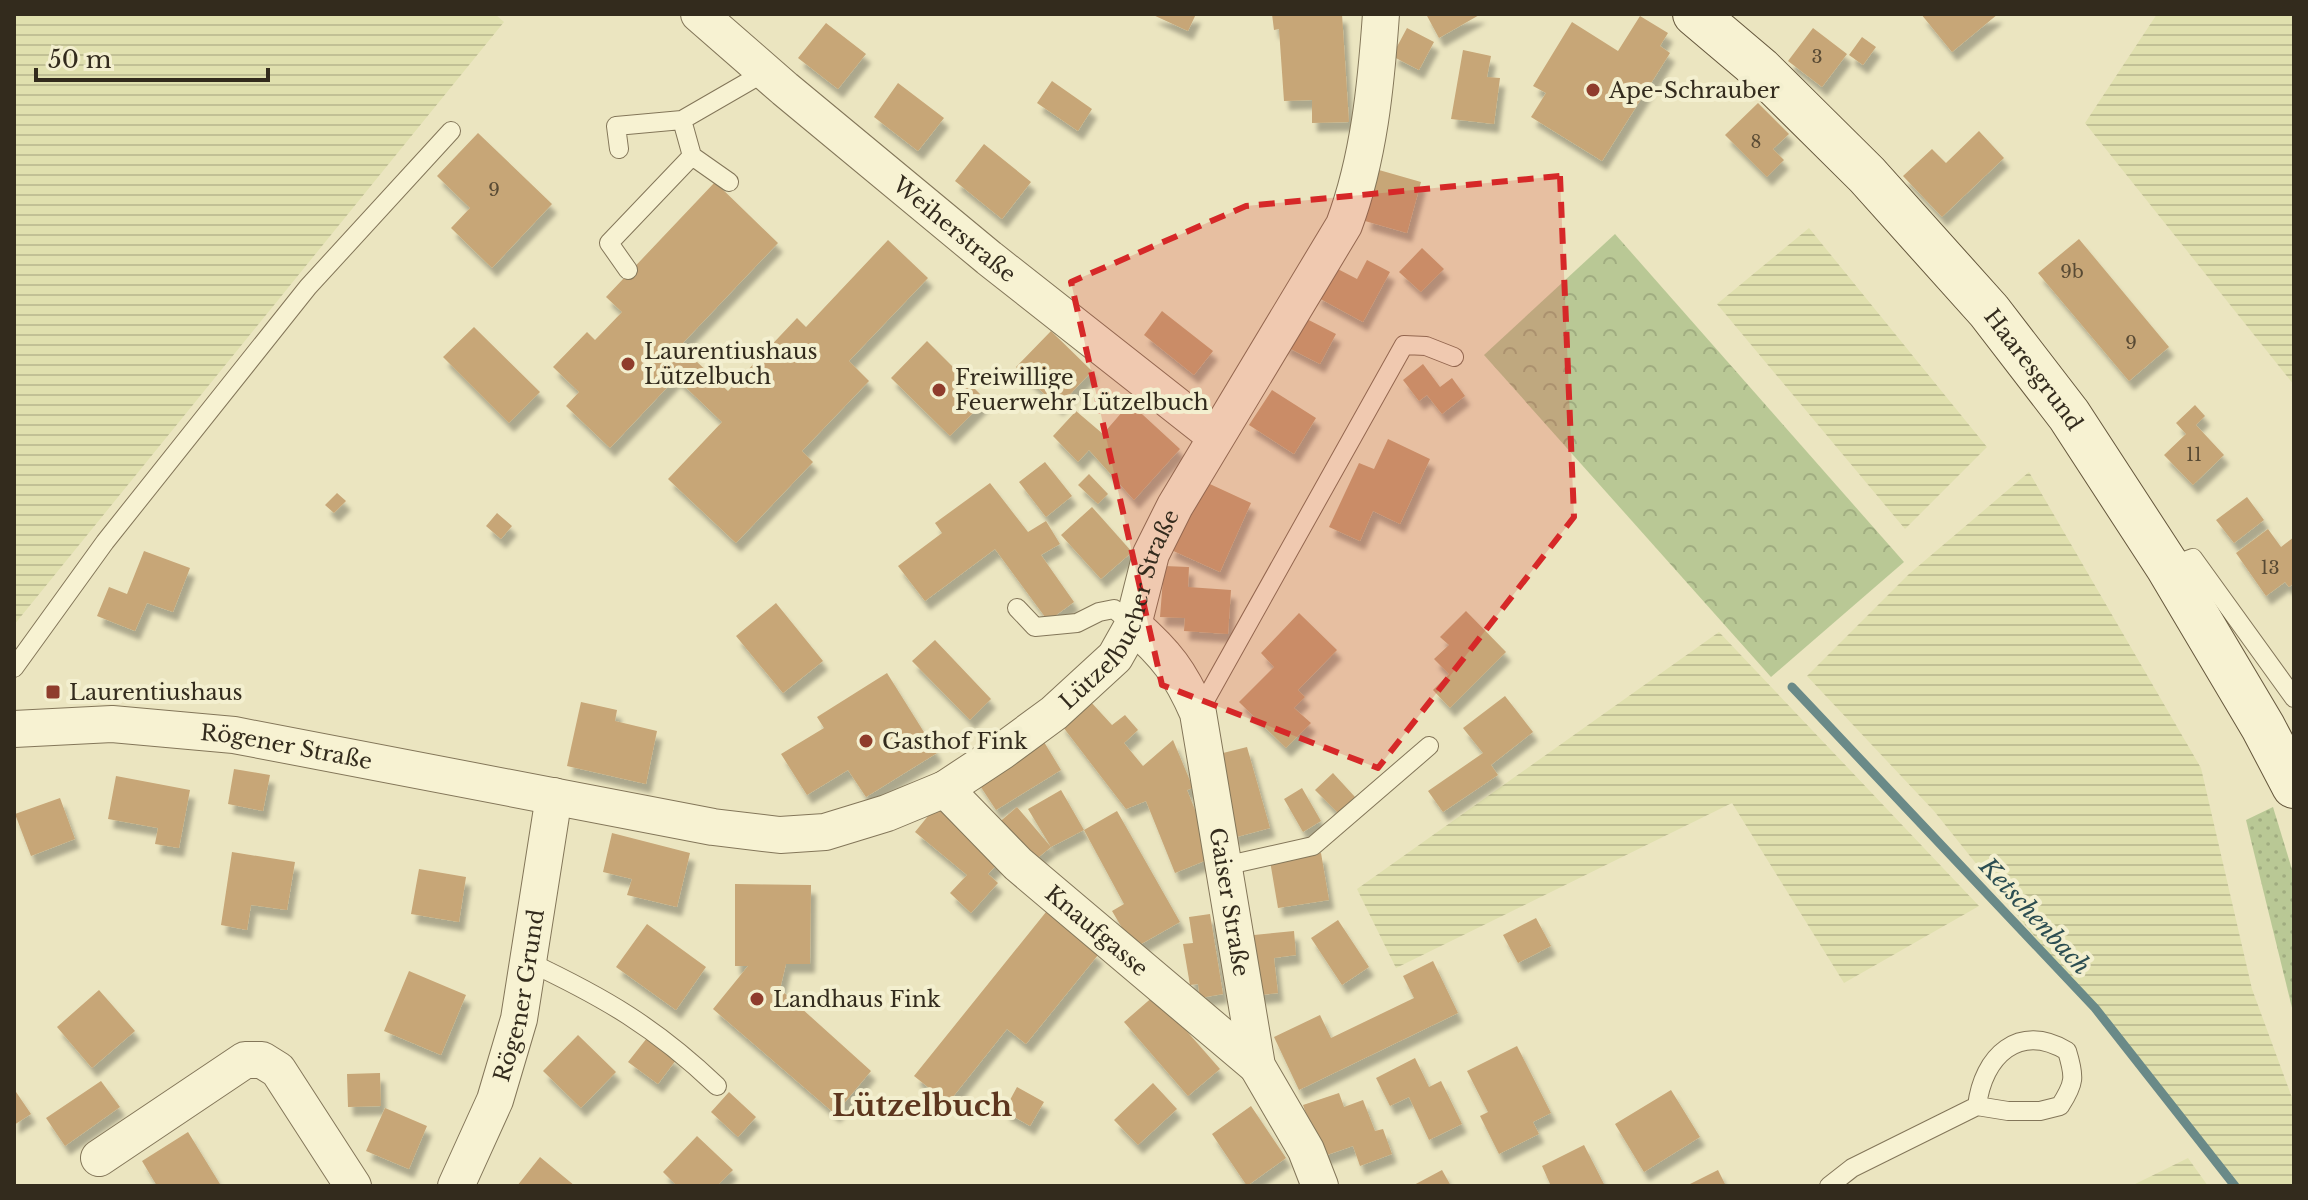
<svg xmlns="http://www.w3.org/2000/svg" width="2308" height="1200" font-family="'Libre Baskerville',serif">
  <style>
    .farmland { fill: url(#farmland-rules) }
    .grass { fill: url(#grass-dots) }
    .park { fill: url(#park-crowns) }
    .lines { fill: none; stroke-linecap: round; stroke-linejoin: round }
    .stream { stroke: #6a8a88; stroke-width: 9 }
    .building { fill: #c7a677; filter: url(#shadow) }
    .lane-casing { stroke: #837659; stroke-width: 20 }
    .street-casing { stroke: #837659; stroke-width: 38 }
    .secondary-casing { stroke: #65573c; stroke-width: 46 }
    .lane { stroke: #f7f2d2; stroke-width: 18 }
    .street { stroke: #f7f2d2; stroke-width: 36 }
    .secondary { stroke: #f7f2d2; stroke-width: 44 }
    .marked { fill: #d62828; fill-opacity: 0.2; stroke: #d62828; stroke-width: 6; stroke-dasharray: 16 10; stroke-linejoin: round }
    .poi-dot { fill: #8f3c2c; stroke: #f3efcf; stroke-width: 3 }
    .labels { text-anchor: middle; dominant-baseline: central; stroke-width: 8; stroke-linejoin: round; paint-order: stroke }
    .number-label { font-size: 18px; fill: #584a34 }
    .poi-label { font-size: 22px; fill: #332b1d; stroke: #f3efcf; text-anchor: start }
    .street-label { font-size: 22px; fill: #332b1d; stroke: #f3efcf }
    .water-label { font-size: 24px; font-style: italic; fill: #2c4e52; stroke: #f3efcf }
    .district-label { font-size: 30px; font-weight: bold; fill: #5d361e; stroke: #f3efcf }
  </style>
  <defs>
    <pattern id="farmland-rules" width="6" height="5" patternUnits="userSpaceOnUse" patternTransform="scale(2)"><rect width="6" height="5" fill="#e0e0ae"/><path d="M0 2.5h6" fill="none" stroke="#c1c095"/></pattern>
    <pattern id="grass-dots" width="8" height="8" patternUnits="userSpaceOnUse" patternTransform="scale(2)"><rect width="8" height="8" fill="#b9c895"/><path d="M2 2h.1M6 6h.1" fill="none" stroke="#a0ac80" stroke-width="1.8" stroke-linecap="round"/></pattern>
    <pattern id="park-crowns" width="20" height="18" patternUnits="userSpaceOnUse" patternTransform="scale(2)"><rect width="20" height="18" fill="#b9c895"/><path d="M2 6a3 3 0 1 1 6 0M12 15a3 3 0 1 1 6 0" fill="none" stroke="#a0ac80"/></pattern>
    <filter id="shadow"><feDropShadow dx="5" dy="9" stdDeviation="2" flood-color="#0004"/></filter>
  </defs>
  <rect width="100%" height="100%" fill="#ebe5c0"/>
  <path class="farmland" d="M14 14H495L504 22 14 625Z
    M2157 14H2291L2294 17V385L2085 123Z
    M1809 228 1987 447 1905 529 1717 304Z
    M2029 472 2201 768 2252 989 2294 1103V1186H2234L1934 811 1807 676 1909 574Z
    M1719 632 1979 906 1844 983 1732 803 1396 968 1357 889Z
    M2188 1158 2208 1186H2131Z"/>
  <path class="grass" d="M2273 807 2294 876V1016L2246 820Z"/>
  <path class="park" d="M1615 234 1904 562 1771 677 1484 355Z"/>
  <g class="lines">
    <path class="stream" d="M1792 687 2095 1008 2235 1186"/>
  </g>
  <path class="building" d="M1151 14H1196L1188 31Z
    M1272 14H1342L1349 122 1312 123V100L1284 101 1279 29 1274 30Z
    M1426 14H1481L1439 38Z
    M1921 14H1998L1952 52Z
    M1640 16 1668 33 1660 46 1670 53 1602 161 1531 117 1546 93 1533 86 1572 22 1618 51Z
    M826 23 866 54 838 89 798 58Z
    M1407 28 1434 42 1419 70 1392 56Z
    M1813 28 1847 54 1822 87 1788 61Z
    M1862 37 1876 47 1863 65 1849 55Z
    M1463 50 1491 56 1487 77 1500 78 1494 124 1451 119Z
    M1052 81 1092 109 1078 131 1037 103Z
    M898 83 944 118 918 151 874 117Z
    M1758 103 1789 134 1773 149 1784 160 1767 177 1725 135Z
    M1979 131 2004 158 1942 217 1903 176 1932 149 1946 163Z
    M478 133 552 204 492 268 451 228 470 208 437 176Z
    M984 144 1031 182 1002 219 955 181Z
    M1379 170 1421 182 1407 233 1365 221Z
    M715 182 778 243 680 346 728 391 797 318 806 327 888 240 928 278 849 361 869 381 802 451 813 462 736 543 668 479 722 422 676 378 610 448 566 406 579 392 553 367 587 332 595 340 622 312 606 297Z
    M2079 239 2169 347 2129 381 2038 273Z
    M1422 248 1444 269 1421 292 1399 272Z
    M1367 260 1390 272 1363 322 1315 296 1332 266 1357 279Z
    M1162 311 1213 351 1194 375 1144 335Z
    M1299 315 1336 334 1320 364 1283 345Z
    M474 327 540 392 509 423 443 357Z
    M1051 331 1092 371 1058 407 1016 367Z
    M927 341 986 400 950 436 891 378Z
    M1423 364 1440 387 1452 378 1465 396 1442 414 1427 395 1419 401 1403 380Z
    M1272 390 1316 418 1294 454 1249 425Z
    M1130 403 1180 449 1134 500 1089 450 1078 462 1053 436 1076 411 1103 434Z
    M2195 405 2205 416 2196 425 2224 455 2193 485 2164 455 2186 434 2176 423Z
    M1388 439 1430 459 1400 524 1373 511 1360 541 1329 527 1359 463 1374 469Z
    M1045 462 1072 496 1046 517 1019 482Z
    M1089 474 1108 494 1098 504 1078 485Z
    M1199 479 1251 503 1220 572 1169 549Z
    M990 483 1028 532 1046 521 1060 544 1041 555 1074 602 1048 621 995 549 925 601 898 566 942 533 935 523Z
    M337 493 346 501 334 513 325 505Z
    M2247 497 2264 520 2234 543 2216 520Z
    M1092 507 1132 552 1101 579 1061 535Z
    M497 513 512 526 501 539 486 526Z
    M2268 529 2281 547 2294 537V583L2289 587 2285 582 2266 596 2236 553Z
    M144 551 190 568 173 612 147 603 135 631 97 616 109 587 127 594Z
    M1164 566 1189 567 1188 587 1231 590 1228 634 1184 631 1185 618 1160 617Z
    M776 603 823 661 783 693 736 636Z
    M1466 611 1506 652 1450 708 1433 690 1449 674 1434 659 1449 645 1440 637Z
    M1299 613 1337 650 1298 690 1305 697 1294 708 1311 723 1286 748 1239 702 1274 667 1261 653Z
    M935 640 991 699 970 720 912 661Z
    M887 673 937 753 866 797 848 770 807 795 781 754 824 728 817 717Z
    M1505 696 1533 732 1491 765 1498 775 1443 812 1428 791 1483 753 1463 728Z
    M1090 701 1112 725 1125 715 1138 730 1124 743 1143 766 1173 740 1193 788 1187 790 1214 857 1175 873 1146 801 1126 809 1060 723Z
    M581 702 617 710 615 721 657 731 646 784 567 766Z
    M1041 737 1061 770 996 810 975 778Z
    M1247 747 1270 828 1233 838 1211 756Z
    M234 769 270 775 263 811 228 804Z
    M1333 773 1355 797 1338 813 1315 790Z
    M116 776 190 790 179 848 155 844 158 828 108 819Z
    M1302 788 1321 821 1303 832 1284 799Z
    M1061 790 1084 830 1051 847 1029 865 996 825 1017 807 1051 847 1028 809Z
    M60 798 75 839 31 856 15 814Z
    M937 805 1001 860 988 874 998 883 971 913 950 893 967 875 915 832Z
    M1117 811 1180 922 1134 948 1112 911 1124 904 1084 830Z
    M612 833 690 853 677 907 627 895 632 879 603 872Z
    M232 852 295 862 287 910 251 905 247 930 221 925Z
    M1321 853 1329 900 1278 908 1270 861Z
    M419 869 466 877 459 922 411 914Z
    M735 884 811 885 810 964H786L780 989 871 1071 835 1114 713 1009 748 966H735Z
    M1046 912 1098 955 1026 1044 1007 1029 948 1103 914 1076Z
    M1210 914 1223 994 1200 998 1198 984 1190 985 1183 944 1193 943 1189 917Z
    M1536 918 1551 946 1518 963 1503 935Z
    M1338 920 1369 967 1342 985 1311 938Z
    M647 924 706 967 676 1010 616 967Z
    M1294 931 1296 955 1274 958 1278 993 1251 996 1244 936Z
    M1433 961 1458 1013 1299 1090 1274 1037 1320 1015 1331 1038 1414 998 1403 976Z
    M409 971 466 995 441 1055 384 1031Z
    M99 990 135 1031 92 1068 57 1027Z
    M1155 995 1220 1069 1188 1096 1124 1022Z
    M578 1035 616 1072 581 1108 543 1071Z
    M647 1038 676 1060 658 1084 628 1062Z
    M1517 1046 1551 1113 1533 1122 1539 1134 1499 1154 1480 1116 1488 1112 1467 1071Z
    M1415 1058 1429 1087 1441 1081 1462 1124 1429 1140 1409 1097 1390 1106 1376 1078Z
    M380 1073 381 1106 348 1107 347 1074Z
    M101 1081 120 1107 65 1146 46 1118Z
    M1153 1083 1177 1109 1138 1145 1114 1120Z
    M1017 1087 1044 1102 1030 1126 1004 1111Z
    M14 1089 31 1114 14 1125Z
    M1671 1090 1700 1137 1644 1172 1615 1124Z
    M729 1092 756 1117 738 1137 711 1112Z
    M1339 1093 1344 1107 1363 1100 1375 1131 1383 1129 1392 1154 1360 1166 1353 1146 1321 1157 1303 1105Z
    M1251 1106 1286 1158 1247 1186 1212 1134Z
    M385 1108 427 1126 409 1169 366 1151Z
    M188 1132 220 1184 217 1186H157L142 1161Z
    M697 1136 733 1170 717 1186H677L663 1172Z
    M1584 1145 1605 1186H1551L1542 1166Z
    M540 1157 575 1186H517Z
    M1442 1170 1451 1186H1412Z
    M1718 1170 1726 1186H1686Z"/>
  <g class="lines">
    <g class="lane-casing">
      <path id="lane" d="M619 149 616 126 682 120
        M692 156 729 182
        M628 270 609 243 692 156 682 120 767 71
        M2168 567 2193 558 2294 698
        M1017 608 1035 627 1077 623 1099 612 1114 609 1133 625
        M14 668 105 542 308 287 451 131
        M1198 713 1404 345 1426 346 1454 357
        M1224 866 1313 846 1429 746
        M529 962C605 998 655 1027 717 1086
        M1829 1186 1852 1168 1977 1106 2008 1111H2040L2060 1106C2075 1083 2075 1077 2067 1051 2019 1022 1983 1056 1977 1106"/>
    </g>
    <g class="street-casing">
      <g id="street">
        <path id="s1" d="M699 14 785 89 989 258 1215 436"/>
        <path id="s2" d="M1133 625C1166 654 1180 672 1198 713L1257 1066 1306 1150 1320 1186"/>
        <path id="s3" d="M14 729 112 724 234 735 713 827 780 835 825 832 887 813 945 789 1001 752 1054 713 1115 657 1133 625 1151 554 1175 506 1344 225C1369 158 1376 85 1381 14"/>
        <path id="s4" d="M945 789 1018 864 1257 1066"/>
        <path d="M99 1158 245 1060H262L278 1070 353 1186"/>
        <path id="s5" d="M456 1186 495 1100 519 1019 554 796"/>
      </g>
    </g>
    <g class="secondary-casing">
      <g id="secondary">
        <path id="s6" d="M1695 14 1760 69 1867 175 1989 311 2069 415 2168 567 2263 727 2294 786"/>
      </g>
    </g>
    <use href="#lane" class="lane"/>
    <use href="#street" class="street"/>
    <use href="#secondary" class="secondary"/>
  </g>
  <path class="marked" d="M1560 176 1574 517 1378 768 1162 685 1071 282 1246 206Z"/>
  <g class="poi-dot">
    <circle cx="1593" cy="90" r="8"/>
    <circle cx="628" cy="364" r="8"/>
    <circle cx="939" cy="390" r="8"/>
    <rect x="45" y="684" width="16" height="16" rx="4"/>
    <circle cx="866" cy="741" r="8"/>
    <circle cx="757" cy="999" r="8"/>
  </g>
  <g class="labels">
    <g class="number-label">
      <text x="1817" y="57">3</text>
      <text x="1756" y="142">8</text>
      <text x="494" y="190">9</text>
      <text x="2072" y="272">9b</text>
      <text x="2131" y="343">9</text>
      <text x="2194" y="455">11</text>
      <text x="2270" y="568">13</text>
    </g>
    <g class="poi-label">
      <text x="1609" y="90">Ape-Schrauber</text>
      <text x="644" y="351">Laurentiushaus<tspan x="644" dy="25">Lützelbuch</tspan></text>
      <text x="955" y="377">Freiwillige<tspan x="955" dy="25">Feuerwehr Lützelbuch</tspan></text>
      <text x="69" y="692">Laurentiushaus</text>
      <text x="882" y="741">Gasthof Fink</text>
      <text x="773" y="999">Landhaus Fink</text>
    </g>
    <g class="street-label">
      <text stroke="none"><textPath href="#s1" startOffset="334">Weiherstraße</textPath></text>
      <text stroke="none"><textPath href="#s6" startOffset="492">Haaresgrund</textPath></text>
      <text stroke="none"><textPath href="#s3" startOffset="1208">Lützelbucher Straße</textPath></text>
      <text stroke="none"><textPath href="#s3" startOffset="274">Rögener Straße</textPath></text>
      <text stroke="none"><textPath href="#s2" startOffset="302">Gaiser Straße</textPath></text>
      <text stroke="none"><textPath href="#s4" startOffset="208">Knaufgasse</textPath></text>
      <text stroke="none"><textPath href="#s5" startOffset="202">Rögener Grund</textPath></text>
    </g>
    <g class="water-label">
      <text transform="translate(2035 916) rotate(47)">Ketschenbach</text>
    </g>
    <g class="district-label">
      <text x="922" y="1105">Lützelbuch</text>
    </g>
  </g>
  <rect width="2308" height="1200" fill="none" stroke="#332b1d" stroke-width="32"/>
  <path d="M36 68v12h232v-12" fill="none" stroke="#332b1d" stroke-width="4"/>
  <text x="48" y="68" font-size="24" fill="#332b1d" stroke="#f3efcf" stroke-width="6" paint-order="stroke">50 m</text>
</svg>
